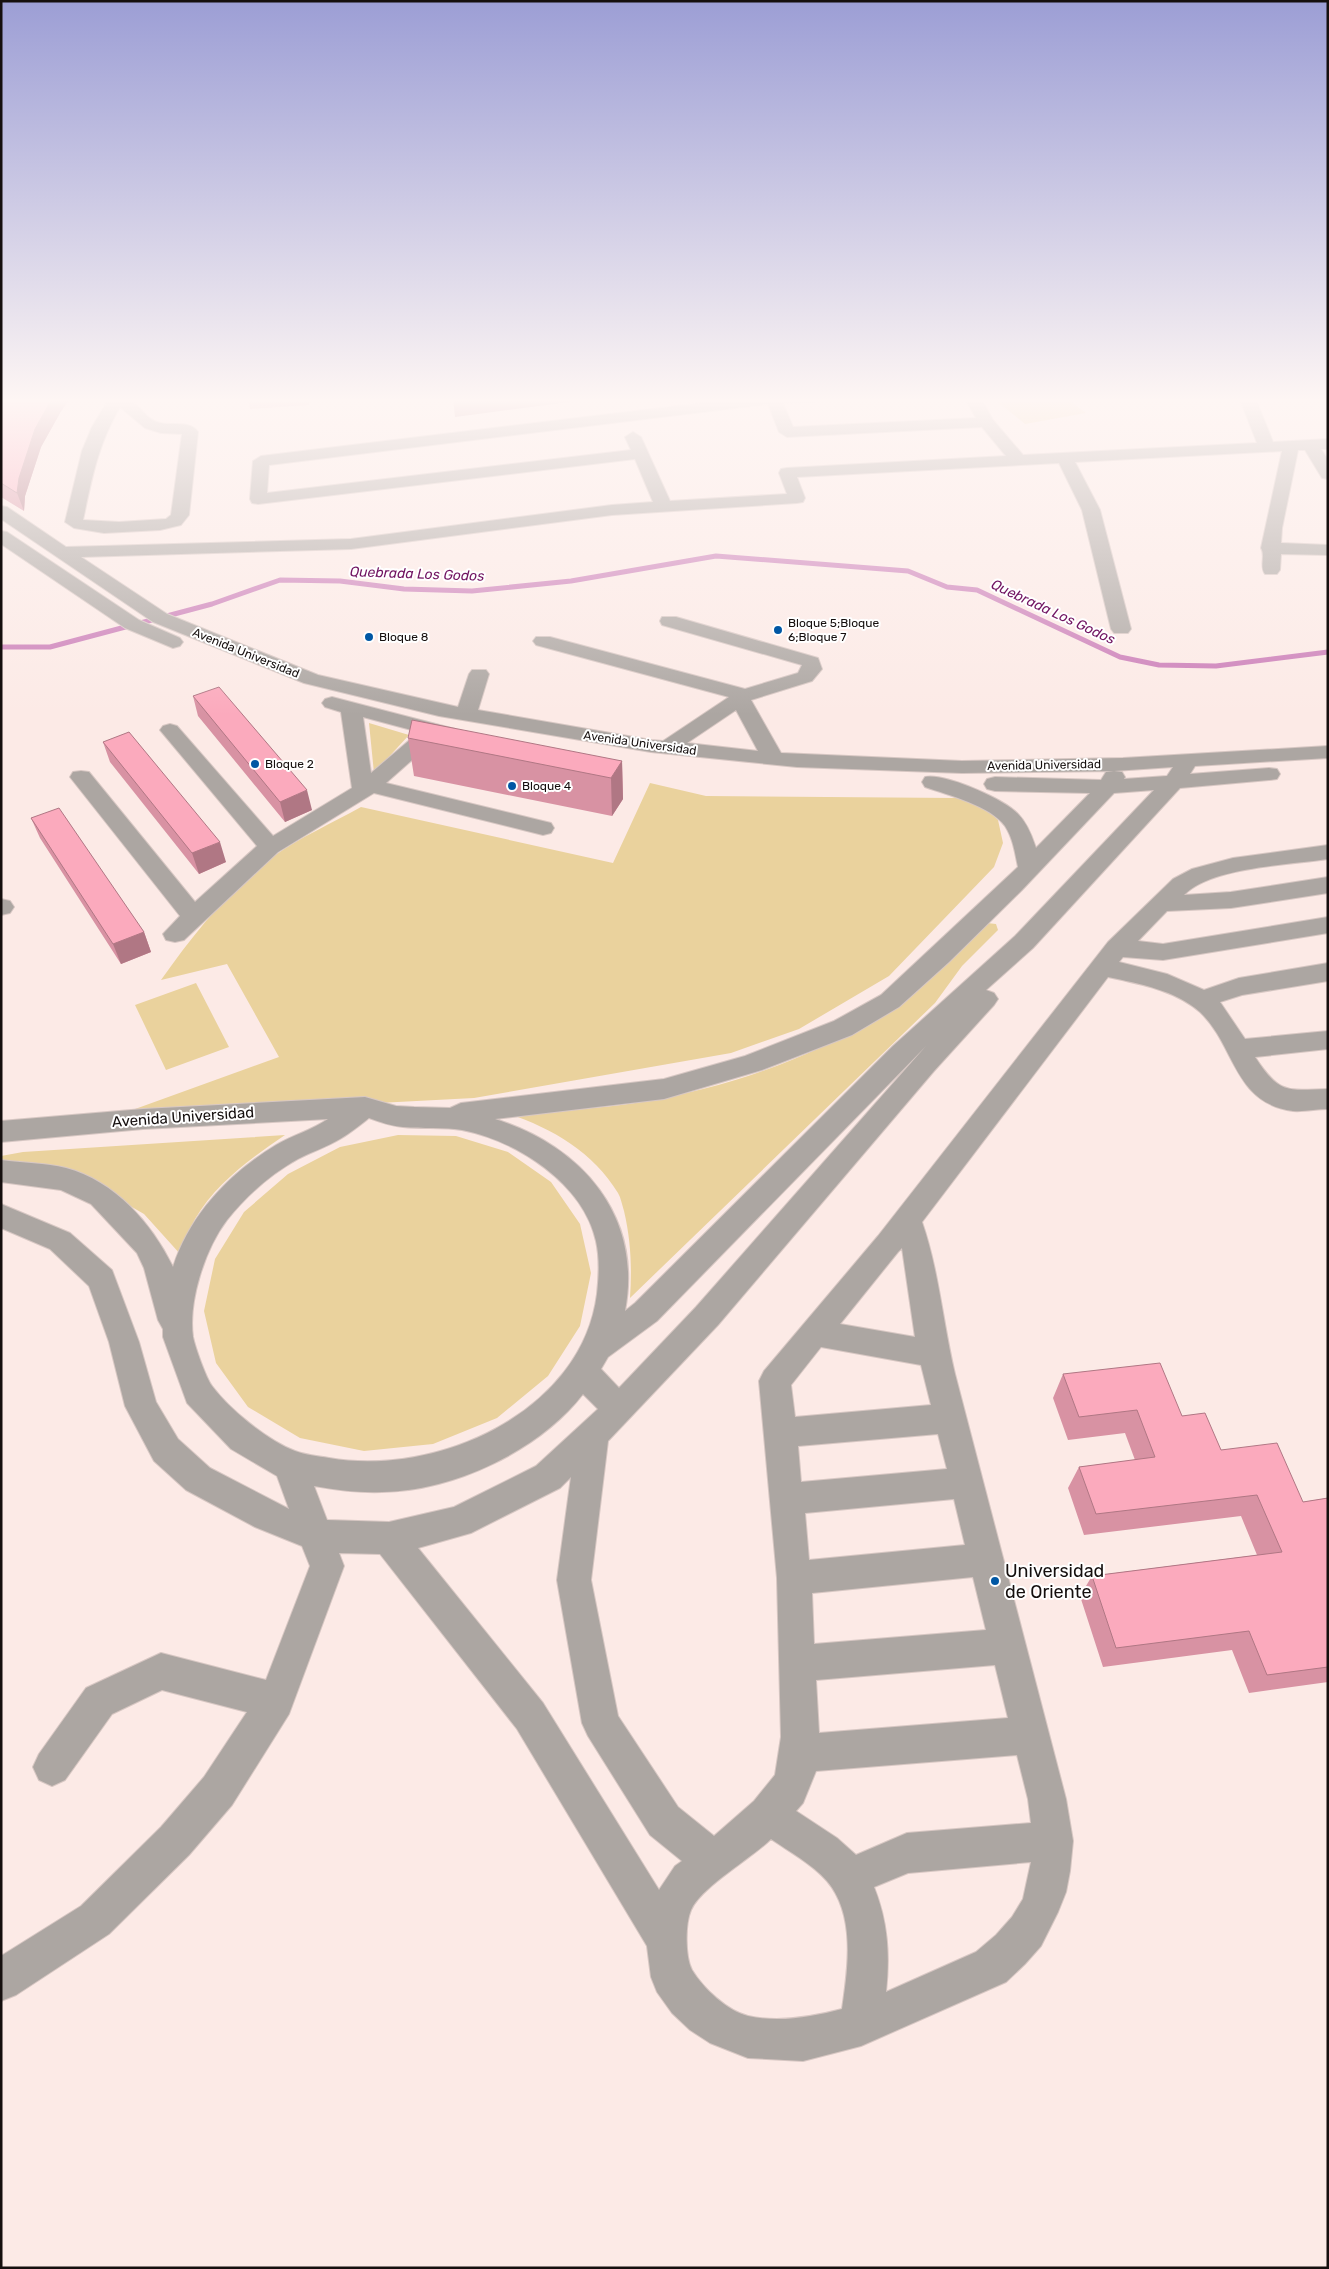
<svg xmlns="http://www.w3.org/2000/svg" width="1329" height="2269" font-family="Rubik,sans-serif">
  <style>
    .green { fill: #ead29d }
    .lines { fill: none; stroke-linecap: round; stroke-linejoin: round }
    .stream { stroke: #cb7db8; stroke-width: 5 }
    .minor-casing { stroke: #d7c7c3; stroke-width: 2 }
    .minor { fill: #aca6a2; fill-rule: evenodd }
    .wall { fill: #d892a3 }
    .shaded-wall { fill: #b07784 }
    .building { fill: #fbaabd; stroke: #b07784 }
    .poi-dot { fill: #0057a4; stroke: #fff; stroke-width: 2 }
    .labels { text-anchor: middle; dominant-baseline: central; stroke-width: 4; stroke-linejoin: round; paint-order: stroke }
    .far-poi-label { font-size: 12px; fill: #150f0e; stroke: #fff; text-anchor: start }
    .far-street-label { font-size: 12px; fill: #150f0e; stroke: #fff }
    .far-water-label { font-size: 14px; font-style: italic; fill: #701361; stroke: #fff }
    .street-label { font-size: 15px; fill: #150f0e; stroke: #fff }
    .near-poi-label { font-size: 18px; fill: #150f0e; stroke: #fff; text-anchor: start }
  </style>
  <rect width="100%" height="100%" fill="#fceae6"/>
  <path class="green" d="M1033 397H1065L1086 413 1025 424 999 403Z
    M369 723 409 735 374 773Z
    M650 783 706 796 956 798 981 804 998 820 1003 843 994 867 889 976 799 1029 731 1053 474 1098 113 1117 279 1057 227 964 161 980C193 935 229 889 274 856 301 837 332 823 361 807L613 863Z
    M987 923 996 924 998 930 962 966 935 1003 630 1298C632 1268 631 1241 624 1211 622 1205 621 1198 618 1193 594 1153 552 1128 509 1114 553 1111 598 1109 641 1102 735 1087 830 1052 907 997 937 976 962 949 987 923Z
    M196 983 229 1047 166 1070 135 1005Z
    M285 1135C251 1158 216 1183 195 1219 189 1230 185 1243 181 1255L144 1214 111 1195 1 1174V1156L23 1152Z
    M398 1135 456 1136 508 1152 551 1182 580 1224 591 1273 580 1326 548 1376 497 1418 433 1444 364 1451 300 1438 248 1407 216 1363 204 1311 215 1259 244 1212 288 1174 340 1147Z"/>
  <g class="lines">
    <path class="stream" d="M1 647H50L212 604 280 580 340 581 404 589 472 591 571 581 716 556 908 571 947 587 977 590 1120 657 1159 665 1216 666 1328 652"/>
    <g class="minor-casing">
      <path id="minor" d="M110 397C144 397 138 417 160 423 172 426 190 420 198 432L189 515 181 525 160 530 104 533 74 528 65 522 82 451 92 427ZM120 407 145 428 161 433 182 434 171 515 166 519 119 522 83 520C92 478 98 444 120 407Z
        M752 397H821L813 402 783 403 793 427 976 418 964 397H980L993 420 1023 455 1257 443 1239 397H1255L1273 442 1328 439V449H1321L1328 460V479L1322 478 1305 450H1298L1282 528 1281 543 1328 545V555L1281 554 1280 570 1277 574H1265C1259 566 1266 556 1261 548L1282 451 1075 462 1100 510 1131 629 1128 633H1114L1111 629 1082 510 1059 463 797 477 805 498 803 502 797 503 612 515 351 549 81 557 167 614 318 675 458 707 469 674 472 670H486L489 674 478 710 651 740 663 741 729 697 536 645 533 641 536 637H550L745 689 798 673 802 665 662 625 660 621 662 617H676L818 658 822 669 812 681 751 700 781 753 962 761 1123 758 1328 746V758L1195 766 1190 774 1269 768 1277 769 1280 774 1277 779 1269 780 1180 788 1033 948 986 990 994 993 998 999 994 1005 934 1071 718 1325 608 1441 591 1580 618 1716 678 1807 714 1836 754 1801 775 1775 781 1737 777 1578 759 1381 764 1371 878 1236 1108 942 1173 879 1192 869 1233 858 1328 845V859C1289 865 1211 867 1184 895L1231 892 1328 877V893L1231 908 1167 911 1138 941 1163 944 1328 917V933L1163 960 1123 957 1119 962 1167 974 1204 990 1239 978 1328 963V981L1242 995 1220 1002 1245 1039 1328 1031V1049L1255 1057C1280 1095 1287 1090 1328 1089V1109C1317 1109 1304 1112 1293 1111 1233 1103 1236 1046 1200 1012 1175 990 1140 984 1108 977L922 1222C939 1271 943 1324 955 1374L1066 1799 1073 1841 1070 1871 1066 1892 1058 1912 1041 1946 1025 1964 1006 1982 861 2046 803 2061 748 2058 710 2043 690 2030 672 2013 657 1992 651 1977 647 1946 517 1729 380 1554 339 1553 344 1566 289 1714 232 1805 189 1855 109 1934 16 1995 1 2001V1956L81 1906 161 1827 204 1777 247 1712 162 1690 112 1714 65 1780 52 1786 39 1780 33 1767 39 1754 86 1688 161 1653 266 1680 310 1566 302 1546 255 1527 186 1490 154 1461 125 1406 109 1342 89 1286 50 1249 1 1228V1204L70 1233 112 1270 139 1342 156 1402 178 1439 210 1468 289 1509 277 1476 231 1449 187 1403 163 1337V1329L158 1320 144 1268 137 1253 91 1204 61 1190 1 1182V1160C22 1163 46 1163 66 1168 115 1181 152 1224 173 1267 190 1214 230 1173 276 1145 293 1135 312 1130 328 1119L143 1129 1 1142V1121L143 1109 365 1097 396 1106 414 1107 450 1108 461 1103 664 1079 745 1056 834 1021 881 995 1018 867C1015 853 1013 838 1005 826 991 806 948 795 925 787L922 782 925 777C945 773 1004 799 1018 814 1027 823 1032 836 1036 848L1090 793 995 791 987 789 984 784 987 779 995 777 1101 780 1106 772 1114 771 962 773 797 767 651 752 439 716 304 683 153 622 1 519V506L7 507 66 547 351 539 612 505 653 502 635 459 258 504 252 503 250 499 253 461 261 456ZM768 404 779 432 787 437 982 427 1006 456 787 468 781 469 779 473 787 494 670 501 641 437 633 432 625 437 631 450 267 493 269 465ZM736 710 758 751 687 743ZM1173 767 1167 776 1124 779 1125 777 1122 772 1114 771ZM1154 790 1015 936 893 1046 635 1303 625 1311C643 1216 582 1146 495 1119L664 1099 762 1070 852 1035 899 1007 949 962 1022 890 1114 793ZM926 1046 696 1307 619 1388 601 1369 608 1357 657 1321ZM369 1118C380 1122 391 1126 403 1127 423 1129 443 1127 462 1130 517 1141 583 1183 596 1241 600 1259 599 1276 597 1294 582 1412 437 1477 329 1458 318 1456 305 1455 295 1451 267 1440 230 1410 212 1386 206 1378 195 1347 193 1337 188 1301 205 1249 227 1220 246 1196 271 1174 298 1159 311 1152 327 1147 340 1139 350 1133 360 1125 369 1118ZM902 1248 915 1337 840 1324 898 1252ZM821 1347 921 1365 931 1405 795 1417 791 1385ZM583 1394 598 1409 536 1466 454 1507 389 1522 327 1520 314 1486C337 1490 359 1493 382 1492 454 1491 540 1450 583 1394ZM938 1434 947 1469 801 1482 798 1446ZM571 1477 557 1580 582 1723 588 1736 650 1835 682 1861 675 1866 659 1890 543 1703 418 1548 471 1533 560 1488ZM954 1499 965 1545 809 1560 805 1513ZM973 1577 986 1630 814 1644 812 1593ZM995 1665 1008 1718 819 1733 816 1680ZM1017 1755 1028 1799 1031 1823 907 1833 856 1855 837 1838 796 1811 803 1803 816 1771ZM771 1839C790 1852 812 1864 827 1881 856 1915 848 1969 842 2009 812 2017 779 2023 748 2016 727 2011 703 1988 692 1970 685 1957 685 1924 691 1910 701 1887 751 1859 771 1839ZM1031 1862 1023 1899 1012 1917 996 1935 976 1952 886 1992C890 1955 888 1922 874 1887L908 1873Z
        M1 531 7 532 139 620 180 638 183 642 180 646 173 648 125 628 1 544Z
        M332 697 455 729 458 733 455 737 448 739 438 737 386 783 551 823 554 828 551 833 543 835 374 793 278 852 184 940 175 942 166 940 163 934 180 916 70 777 73 772 81 771 89 772 195 902 257 846 160 730 163 726 170 724 177 726 273 836 352 788 341 712 325 707 322 703 325 699ZM363 717 419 732 371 773Z
        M1 899 10 901 14 907 10 913 1 915Z"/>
    </g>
    <use href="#minor" class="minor"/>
  </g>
  <path class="wall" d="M1 397 60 413 41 447 25 496 24 511 1 497Z
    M248 397H309V405L250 409Z
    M193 696 312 810 285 822 198 716Z
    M408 738 622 761 623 799 612 816 414 776Z
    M103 742 226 862 199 874 110 762Z
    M31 818 144 932 151 952 121 964 40 838Z
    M1063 1374 1182 1416 1221 1450 1303 1502 1328 1498V1682L1249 1693 1232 1650 1103 1667 1080 1596 1092 1576 1257 1555 1241 1516 1084 1535 1068 1488 1079 1467 1135 1460 1125 1433 1068 1440 1053 1398Z"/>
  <path class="shaded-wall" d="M53 397H71L60 413 41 447 25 496 24 511 17 493 19 478 35 429Z
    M453 397H608L455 417Z
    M622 761 623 799 612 816 611 778Z
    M307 790 312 810 285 822 280 802Z
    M220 842 226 862 199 874 192 853Z
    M144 932 151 952 121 964 113 944Z"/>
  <path class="building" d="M1 397H53L35 429 19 478 17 493 1 483Z
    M219 687 307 790 280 802 193 696Z
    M412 720 622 761 611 778 408 738Z
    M129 732 220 842 192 853 103 742Z
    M59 808 144 932 113 944 31 818Z
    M1160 1363 1182 1416 1205 1413 1221 1450 1277 1443 1303 1502 1328 1498V1667L1267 1675 1249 1631 1116 1648 1092 1576 1282 1552 1257 1495 1096 1514 1079 1467 1155 1457 1137 1410 1079 1417 1063 1374Z"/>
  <linearGradient id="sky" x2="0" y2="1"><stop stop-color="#9c9ed5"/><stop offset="0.56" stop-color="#fef6f4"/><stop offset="1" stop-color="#fef6f4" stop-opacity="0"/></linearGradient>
  <rect width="1329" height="715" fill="url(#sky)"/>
  <g class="poi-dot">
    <circle cx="778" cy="630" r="5"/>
    <circle cx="369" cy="637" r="5"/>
    <circle cx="255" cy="764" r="5"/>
    <circle cx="512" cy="786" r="5"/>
    <circle cx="995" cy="1581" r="5"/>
  </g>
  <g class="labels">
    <g class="far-poi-label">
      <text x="788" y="623">Bloque 5;Bloque<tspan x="788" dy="14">6;Bloque 7</tspan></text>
      <text x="379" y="637">Bloque 8</text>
      <text x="265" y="764">Bloque 2</text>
      <text x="522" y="786">Bloque 4</text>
    </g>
    <g class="far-street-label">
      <text transform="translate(246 653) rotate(22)">Avenida Universidad</text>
      <text transform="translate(640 743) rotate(8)">Avenida Universidad</text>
      <text transform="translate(1044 765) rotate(-1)">Avenida Universidad</text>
    </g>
    <g class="far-water-label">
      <text transform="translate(417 574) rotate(2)">Quebrada Los Godos</text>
      <text transform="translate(1053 612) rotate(25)">Quebrada Los Godos</text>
    </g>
    <g class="street-label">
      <text transform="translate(183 1117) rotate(-4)">Avenida Universidad</text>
    </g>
    <g class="near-poi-label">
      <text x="1005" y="1571">Universidad<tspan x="1005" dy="21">de Oriente</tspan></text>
    </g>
  </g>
  <rect width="1329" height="2269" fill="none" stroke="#150f0e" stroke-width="5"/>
</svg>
